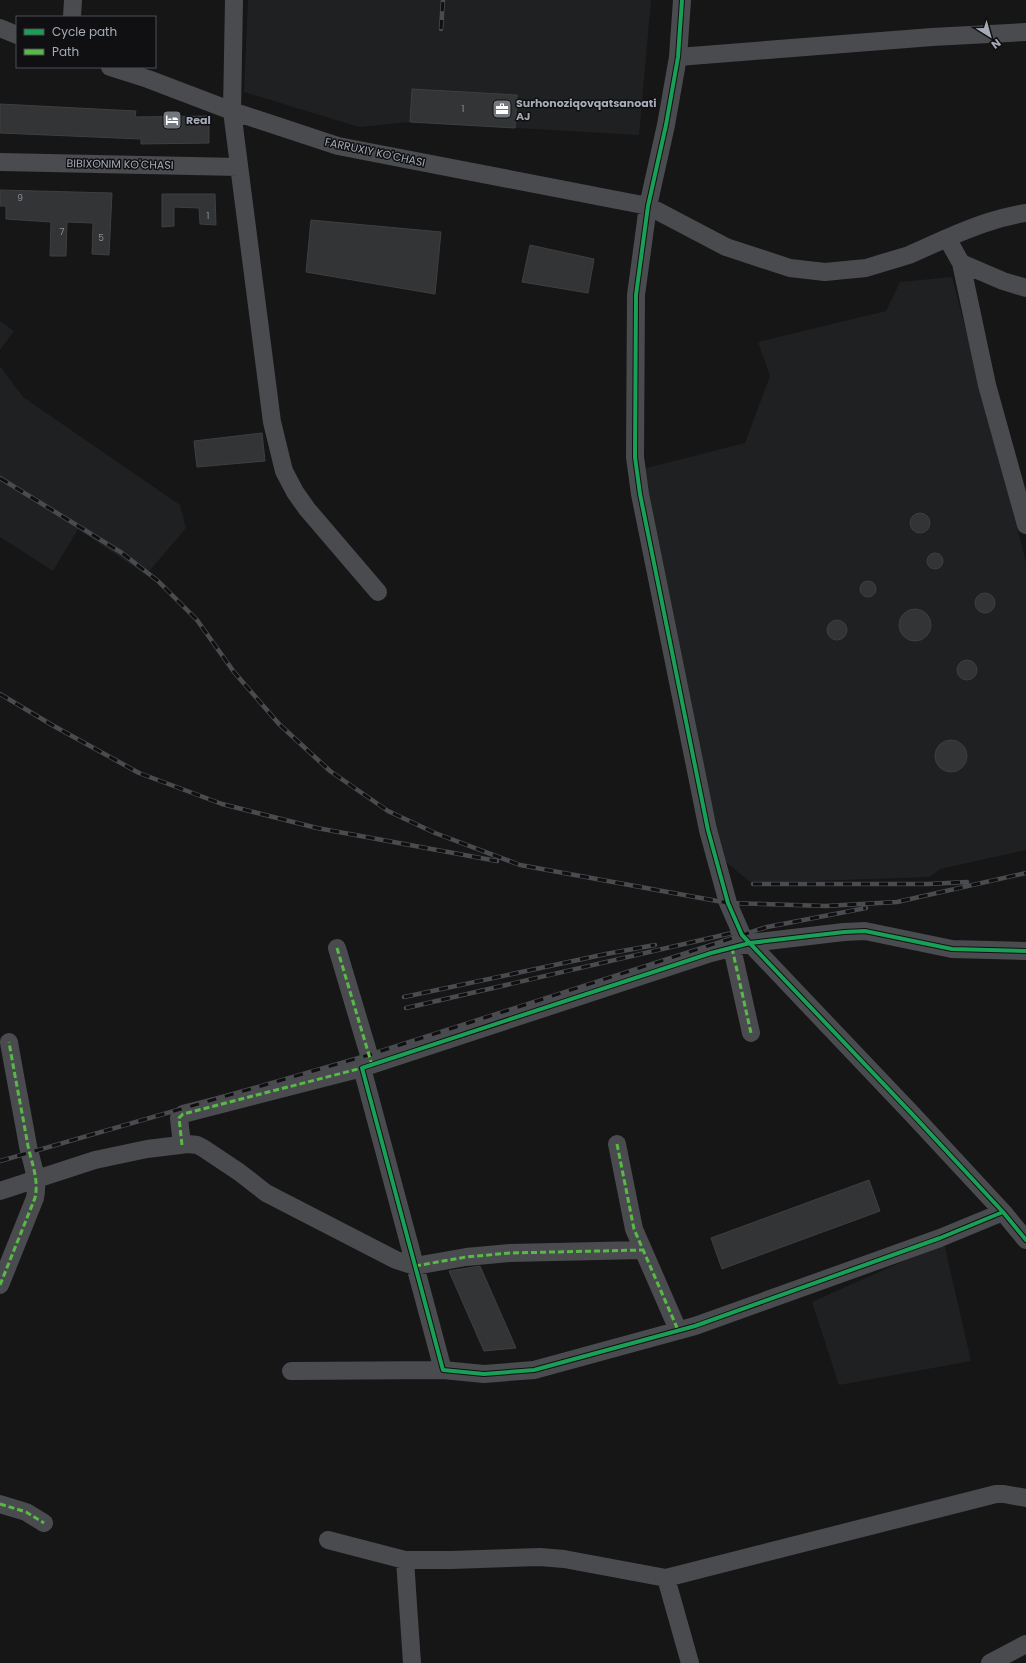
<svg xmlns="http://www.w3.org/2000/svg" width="1026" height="1663" font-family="Poppins,sans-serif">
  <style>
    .built { fill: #1f2022 }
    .building { fill: #333435; stroke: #3e3f42 }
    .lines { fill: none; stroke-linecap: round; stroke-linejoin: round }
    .minor { stroke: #494b4f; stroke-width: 18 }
    .rail-casing { stroke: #494b4e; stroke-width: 4.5 }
    .rail { stroke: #101012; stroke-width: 3; stroke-dasharray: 9; stroke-linecap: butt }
    .quiet { stroke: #58b947; stroke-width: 3; stroke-dasharray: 6 3; stroke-linecap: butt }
    .cycleway-casing { stroke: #101012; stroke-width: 6 }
    .cycleway { stroke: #1a9f57; stroke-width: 4 }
    .labels { text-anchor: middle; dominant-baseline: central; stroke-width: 3; stroke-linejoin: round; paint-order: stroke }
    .number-label { font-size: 9px; fill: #888e97 }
    .poi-label { font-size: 11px; font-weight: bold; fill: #a5acb8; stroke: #101012; text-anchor: start }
    .street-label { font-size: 11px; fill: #a5acb8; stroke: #101012 }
  </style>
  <rect width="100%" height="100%" fill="#161616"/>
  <path class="built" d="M248 0H651L639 135 410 122 359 127 244 92Z
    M952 277 1026 562V850L940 869 930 877 751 883 720 857 642 469 745 443 770 376 758 342 886 311 900 282Z
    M0 321 14 331 0 350Z
    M0 366 23 397 180 505 186 528 146 575 78 529 53 571 0 537Z
    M944 1243 971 1361 839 1385 812 1302Z"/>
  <path class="building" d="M412 89 517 95 515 128 410 122Z
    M0 104 136 111 135 117 209 116V143L141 144V139L0 133Z
    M0 190 112 193 109 255 92 254 93 223 67 222 66 256H50L51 222 6 219V206H0Z
    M162 194H215L216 225 200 224 199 208 174 207V226L162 227Z
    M311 220 441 232 435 294 306 272Z
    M530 245 594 259 588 293 522 282Z
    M262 433 265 461 197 467 194 441Z
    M910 523a10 10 0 1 1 20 0a10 10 0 1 1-20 0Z
    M927 561a8 8 0 1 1 16 0a8 8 0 1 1-16 0Z
    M860 589a8 8 0 1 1 16 0a8 8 0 1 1-16 0Z
    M975 603a10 10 0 1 1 20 0a10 10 0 1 1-20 0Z
    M899 625a16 16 0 1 1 32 0a16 16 0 1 1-32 0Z
    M827 630a10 10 0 1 1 20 0a10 10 0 1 1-20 0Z
    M957 670a10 10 0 1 1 20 0a10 10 0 1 1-20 0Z
    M935 756a16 16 0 1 1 32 0a16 16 0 1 1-32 0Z
    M869 1180 880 1211 722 1269 711 1238Z
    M480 1266 516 1348 484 1351 449 1271Z"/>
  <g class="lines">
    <path class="minor" d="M234 0 232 111 272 422 284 471 295 492 307 509 378 592
      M682 0 678 57 666 125 648 206 636 295 635 457 640 494 708 830 728 903 742 935 913 1115 1003 1212 1026 1240
      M72 17 73 0
      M0 28 17 35
      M678 57 932 37 1026 32
      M110 67 148 79 232 111 338 146 648 206 726 247 790 268 825 272 866 268 909 255 947 238 961 263 1003 281 1026 288
      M0 162 239 167
      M947 238C973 227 998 217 1026 213
      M961 263 987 385 1026 525
      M337 948 372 1065
      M732 948 751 1033
      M617 1144 634 1229 678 1330
      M182 1145 179 1118 183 1114 362 1068
      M0 1191 95 1160 147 1149 188 1144 197 1145 203 1148 239 1172 266 1193 396 1260 415 1266 466 1257 510 1253 642 1250
      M1003 1212 940 1238 695 1326 534 1370 484 1374 443 1370 362 1068 711 953 750 943 844 932 865 931 952 949 1026 951
      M0 1285 35 1198C39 1180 32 1164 28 1146 22 1112 15 1077 9 1042
      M291 1371 443 1370
      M0 1504 26 1512 44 1523
      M328 1540 405 1560H451L540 1557 564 1559 666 1578 996 1494H1004L1026 1498
      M405 1560 412 1663
      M666 1578 690 1663
      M990 1663 1026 1644"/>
    <g class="rail-casing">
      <path id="rail" d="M441 29 443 0
        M0 478 122 553 158 581 197 620 234 672 279 724 330 771 388 811 435 833 520 865 728 903 826 906 897 902 1026 873
        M0 694 52 725 139 773 222 804 317 828 497 861
        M753 884H928L967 882
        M404 997 606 954 655 945
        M406 1008 732 933
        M0 1161 369 1055 767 927 866 908"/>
    </g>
    <use href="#rail" class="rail"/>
    <path class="quiet" d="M337 948 372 1065
      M732 948 751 1033
      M617 1144 634 1229 678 1330
      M182 1145 179 1118 183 1114 362 1068
      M415 1266 466 1257 510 1253 642 1250
      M0 1285 35 1198C39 1180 32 1164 28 1146 22 1112 15 1077 9 1042
      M0 1504 26 1512 44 1523"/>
    <g class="cycleway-casing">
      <path id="cycleway" d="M682 0 678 57 666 125 648 206 636 295 635 457 640 494 708 830 728 903 742 935 913 1115 1003 1212 1026 1240
        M1003 1212 940 1238 695 1326 534 1370 484 1374 443 1370 362 1068 711 953 750 943 844 932 865 931 952 949 1026 951"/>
    </g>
    <use href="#cycleway" class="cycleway"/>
  </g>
  <defs>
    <g id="office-square" transform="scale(1)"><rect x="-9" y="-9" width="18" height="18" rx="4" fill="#73787f" stroke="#101012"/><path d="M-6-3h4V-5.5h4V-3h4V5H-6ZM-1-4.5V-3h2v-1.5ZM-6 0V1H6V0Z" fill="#fff"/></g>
    <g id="hotel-square" transform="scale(1)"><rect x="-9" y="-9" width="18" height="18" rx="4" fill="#73787f" stroke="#101012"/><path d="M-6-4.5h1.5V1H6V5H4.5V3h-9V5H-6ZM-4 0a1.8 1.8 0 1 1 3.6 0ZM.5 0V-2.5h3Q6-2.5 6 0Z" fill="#fff"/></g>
  </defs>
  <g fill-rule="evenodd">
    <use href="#office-square" x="502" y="109"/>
    <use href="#hotel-square" x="172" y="120"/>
  </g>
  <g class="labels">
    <g class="number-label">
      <text x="463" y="109">1</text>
      <text x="20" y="198">9</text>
      <text x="208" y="216">1</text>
      <text x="62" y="232">7</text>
      <text x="101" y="238">5</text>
    </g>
    <g class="poi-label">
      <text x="516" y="103">Surhonoziqovqatsanoati<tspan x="516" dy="13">AJ</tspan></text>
      <text x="186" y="120">Real</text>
    </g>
    <g class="street-label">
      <text transform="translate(375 152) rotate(12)">FARRUXIY KO'CHASI</text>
      <text transform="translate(120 164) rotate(1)">BIBIXONIM KO'CHASI</text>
    </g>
  </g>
  <rect x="16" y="16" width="140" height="52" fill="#101012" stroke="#4c4e54"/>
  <rect x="24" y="29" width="20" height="6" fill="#1a9f57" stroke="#4c4e54"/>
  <text x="52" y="36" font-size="12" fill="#a5acb8">Cycle path</text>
  <rect x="24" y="49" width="20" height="6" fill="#58b947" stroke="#4c4e54"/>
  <text x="52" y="56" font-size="12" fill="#a5acb8">Path</text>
  <g transform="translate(990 36) rotate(143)" stroke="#101012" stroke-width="3" paint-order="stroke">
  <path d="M0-3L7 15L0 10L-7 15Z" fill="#a5acb8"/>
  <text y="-6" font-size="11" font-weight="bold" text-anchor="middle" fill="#a5acb8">N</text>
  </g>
</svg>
